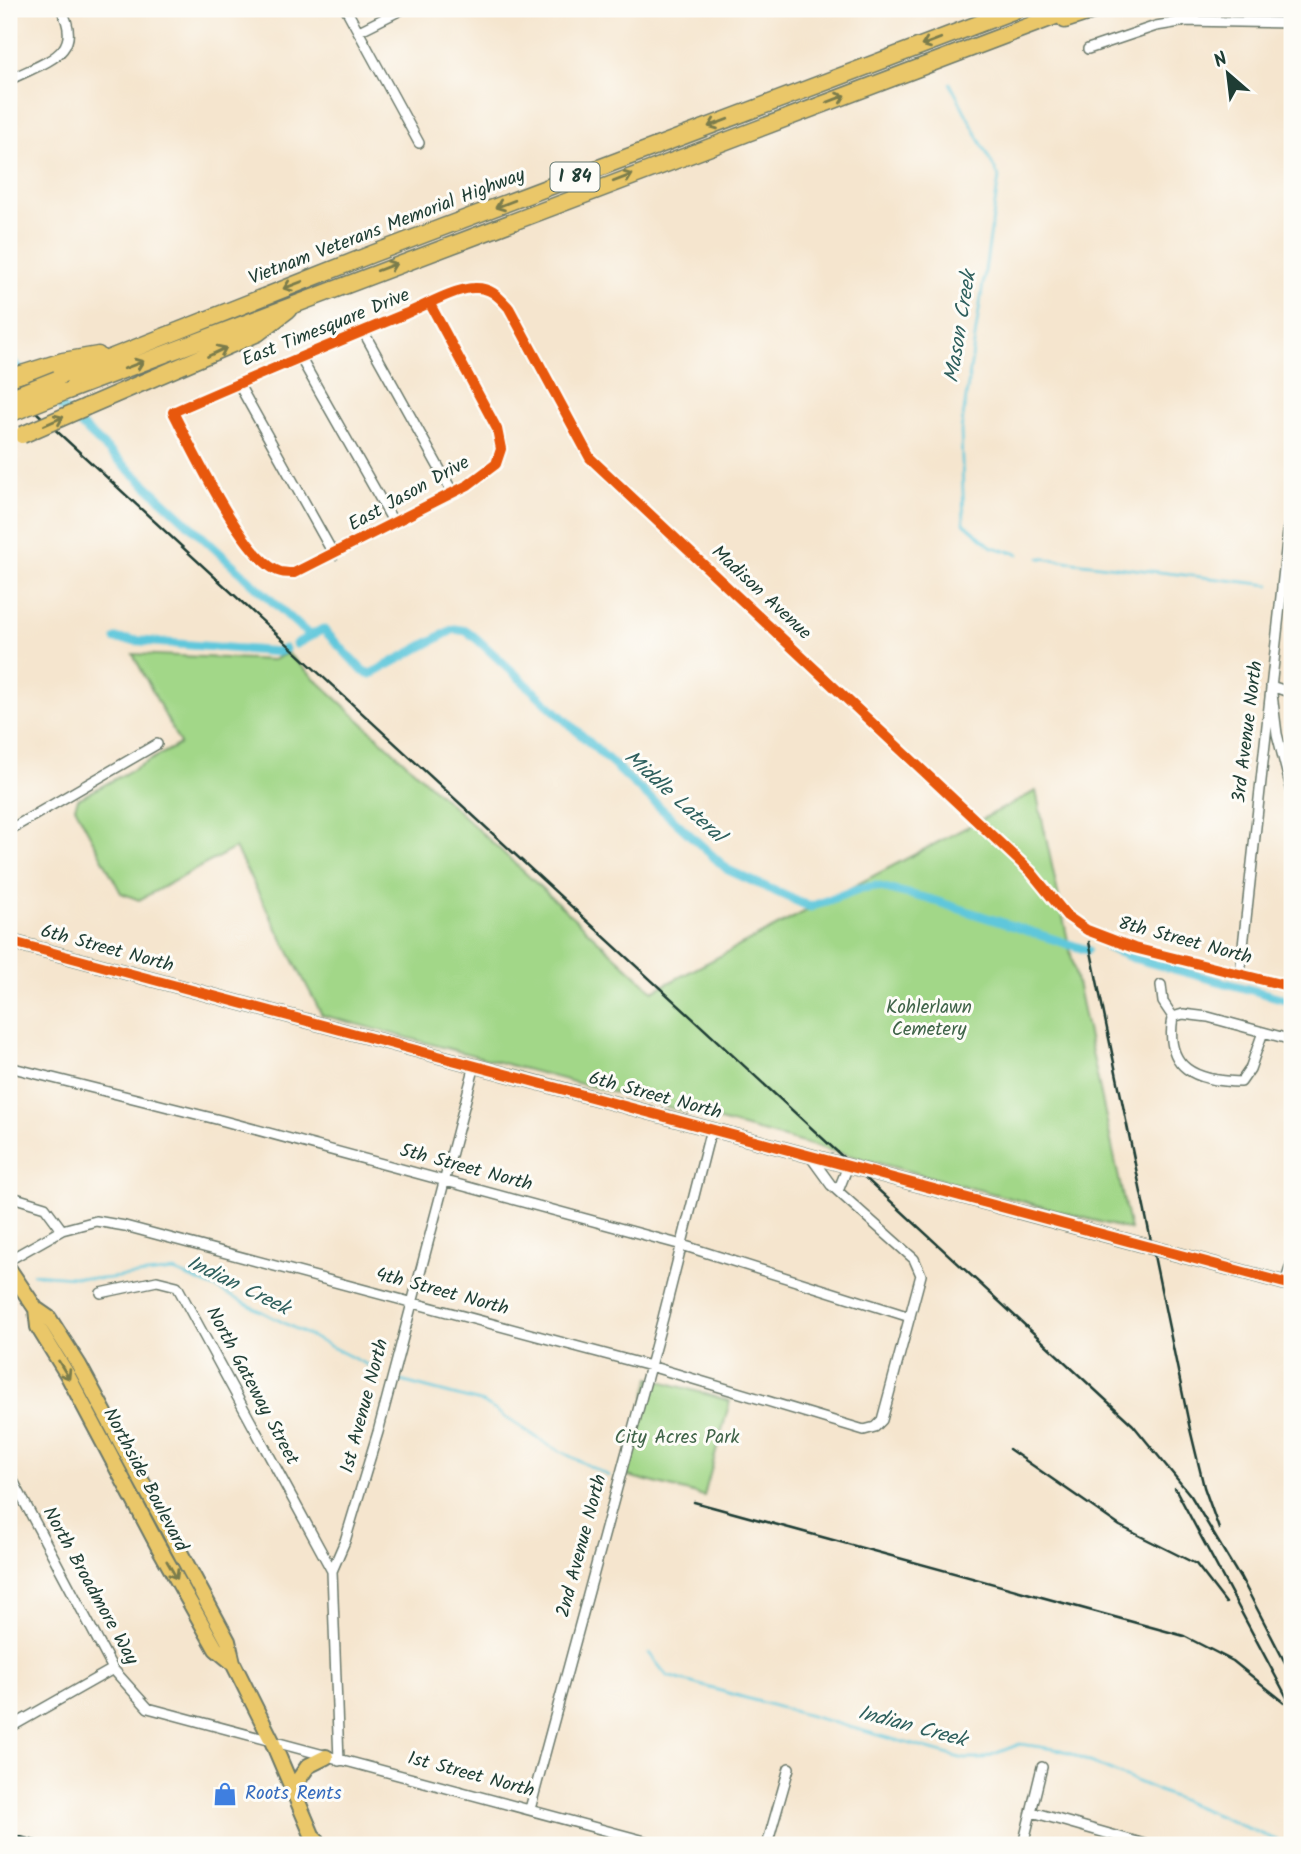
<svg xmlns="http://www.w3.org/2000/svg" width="1301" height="1854" font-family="Kalam,sans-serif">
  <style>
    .green { fill: #a2d788; stroke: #608a5e; stroke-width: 2 }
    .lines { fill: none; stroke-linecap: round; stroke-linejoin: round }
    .stream { stroke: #5ec7db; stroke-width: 2.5 }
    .canal { stroke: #5ec7db; stroke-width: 9 }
    .street-casing { stroke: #6a786a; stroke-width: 12 }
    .secondary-casing { stroke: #6a786a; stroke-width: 16 }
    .primary-casing { stroke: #6a786a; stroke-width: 18 }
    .highway-casing { stroke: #6a786a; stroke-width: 19 }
    .street { stroke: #fff; stroke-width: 9 }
    .secondary { stroke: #f7e9c3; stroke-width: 12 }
    .primary { stroke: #eac769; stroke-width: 14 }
    .highway { stroke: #eac769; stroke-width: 16 }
    .rail { stroke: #1f3d34; stroke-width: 2.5 }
    .highway-bridge-casing { stroke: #6a786a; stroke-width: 19; stroke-linecap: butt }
    .highway-bridge { stroke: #eac769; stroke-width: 16 }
    .cycleway-casing { stroke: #fdfcf7; stroke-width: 15 }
    .cycleway { stroke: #e8590c; stroke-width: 10 }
    .oneway { stroke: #7a7b4c }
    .labels { text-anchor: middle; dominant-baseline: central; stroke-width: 6; stroke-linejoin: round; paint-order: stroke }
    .shield { fill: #fdfcf7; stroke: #62766e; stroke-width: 2 }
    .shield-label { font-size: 18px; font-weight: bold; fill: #1f3d34 }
    .street-label { font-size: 19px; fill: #1f3d34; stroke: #fdfcf7 }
    .park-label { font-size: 19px; fill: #406449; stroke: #fdfcf7 }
    .shop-label { font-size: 19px; fill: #366cbe; stroke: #fdfcf7; text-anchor: start }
    .water-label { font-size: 21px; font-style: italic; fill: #2f605e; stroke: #fdfcf7 }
  </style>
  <rect width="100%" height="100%" fill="#fdfcf7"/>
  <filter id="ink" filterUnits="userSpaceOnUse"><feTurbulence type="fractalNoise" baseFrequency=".0143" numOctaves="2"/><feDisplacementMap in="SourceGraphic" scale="14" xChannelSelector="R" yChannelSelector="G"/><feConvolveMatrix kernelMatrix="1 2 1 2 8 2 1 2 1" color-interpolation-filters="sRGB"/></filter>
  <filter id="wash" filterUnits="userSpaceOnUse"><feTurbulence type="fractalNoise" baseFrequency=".00686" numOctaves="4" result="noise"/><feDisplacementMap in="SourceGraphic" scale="28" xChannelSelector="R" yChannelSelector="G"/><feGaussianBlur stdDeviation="1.57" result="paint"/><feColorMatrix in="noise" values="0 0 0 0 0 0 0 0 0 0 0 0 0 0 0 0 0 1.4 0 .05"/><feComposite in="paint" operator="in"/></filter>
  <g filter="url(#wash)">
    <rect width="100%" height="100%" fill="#f5e5ce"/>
    <path class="green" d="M287 653 653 991 1036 791 1130 1230 322 1015 235 848 139 900 121 893 75 807 78 799 180 744 133 654 273 660Z
      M650 1378 730 1401 704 1496 624 1475Z"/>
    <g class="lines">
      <path class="stream" d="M910 9 911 11
        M950 83 999 177 961 431 964 523 992 547 1019 554
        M1040 558 1270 585
        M1291 587H1292
        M33 1274 101 1279 174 1271 215 1288 379 1371
        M397 1380 484 1403 548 1445 609 1476
        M649 1653 667 1676 964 1759H981L1020 1744 1061 1750 1288 1845"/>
      <path class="canal" d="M9 359 310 636
        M116 639 278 652 285 649
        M296 644 323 629 363 671 371 674 454 629 467 631 478 640 728 870 810 907 861 888 876 886 929 899 1087 950
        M1107 947 1133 958 1292 1001"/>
    </g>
  </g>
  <g filter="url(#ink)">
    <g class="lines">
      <g class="street-casing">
        <path id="street" d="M346 9 419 143
          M359 31 403 9
          M1088 49 1156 26 1186 21 1292 23
          M9 80C43 62 86 55 61 9
          M430 304 497 429 501 449 496 464 468 485 294 573C289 573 282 573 278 571 243 557 191 447 173 412 250 378 327 346 405 314 422 307 456 288 474 288 491 287 499 297 509 308L590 458 1031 872 1067 916 1087 930 1134 948 1292 987
          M363 331 453 493
          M300 357 394 523
          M238 383 334 555
          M1292 693 1271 686 1277 734 1292 792
          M9 830 157 744
          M1240 974 1292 495
          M1161 985 1163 1002 1173 1017
          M1183 1014 1208 1017 1263 1032 1250 1069 1241 1082C1196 1081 1164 1069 1173 1017Z
          M1263 1032 1292 1040
          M9 1067 224 1121 682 1245 910 1317
          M838 1191 848 1166
          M9 1196 45 1207 62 1230 96 1221 125 1226 650 1366 864 1430 875 1427 882 1420 921 1275 914 1259 831 1185 810 1156
          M9 1260 62 1230
          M1285 1283 1292 1262
          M101 1293 157 1281 177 1286 332 1571
          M9 1473 113 1669 148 1708 660 1845
          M9 1728 113 1669
          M339 1761 332 1571 345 1541 378 1432 475 1065
          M530 1809 663 1318 711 1129
          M1032 1812 1148 1845
          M767 1845 789 1768
          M1023 1845 1042 1767"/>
      </g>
      <g class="secondary-casing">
        <path id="secondary" d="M9 941 1292 1285"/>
      </g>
      <g class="primary-casing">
        <path id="primary" d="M9 1269 36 1309 49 1318 79 1365 228 1641 233 1663 272 1741 313 1837 321 1845
          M36 1309 38 1327 67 1374 157 1544 216 1649 233 1663
          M292 1789 308 1766 326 1757"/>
      </g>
      <g class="highway-casing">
        <path id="highway" d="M1065 20 1099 9
          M9 378 63 361 98 355
          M57 379 372 254 1018 9
          M70 390 1074 9
          M86 407 258 333 288 310"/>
      </g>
      <use href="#street" class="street"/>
      <use href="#secondary" class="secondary"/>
      <use href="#primary" class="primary"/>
      <use href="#highway" class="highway"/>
      <path class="rail" d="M9 387 1133 1425 1191 1496 1243 1583
        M1089 942 1190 1429 1204 1487 1219 1529
        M1009 1449 1120 1526 1196 1564 1226 1603
        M1175 1488 1292 1707
        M694 1502 1184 1636 1233 1661 1284 1702
        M1239 1574 1292 1676
        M9 1834 51 1845"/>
      <g class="highway-bridge-casing">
        <path id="highway-bridge" d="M9 398 57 379
          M9 414 70 390
          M22 435 86 407"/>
      </g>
      <use href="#highway-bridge" class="highway-bridge"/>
      <g class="cycleway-casing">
        <path id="cycleway" d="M430 304 497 429 501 449 496 464 468 485 294 573C289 573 282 573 278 571 243 557 191 447 173 412 250 378 327 346 405 314 422 307 456 288 474 288 491 287 499 297 509 308L590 458 1031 872 1067 916 1087 930 1134 948 1292 987
          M9 941 1292 1285"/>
      </g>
      <use href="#cycleway" class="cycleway"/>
    </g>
    <defs><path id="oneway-shaft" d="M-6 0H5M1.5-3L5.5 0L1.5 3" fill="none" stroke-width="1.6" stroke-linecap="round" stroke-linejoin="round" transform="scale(1.75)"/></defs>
    <g class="oneway">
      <use href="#oneway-shaft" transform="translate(931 42) rotate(159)"/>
      <use href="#oneway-shaft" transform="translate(836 99) rotate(-21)"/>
      <use href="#oneway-shaft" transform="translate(718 123) rotate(159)"/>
      <use href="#oneway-shaft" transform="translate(623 178) rotate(-21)"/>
      <use href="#oneway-shaft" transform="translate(505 204) rotate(159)"/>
      <use href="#oneway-shaft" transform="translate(387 267) rotate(-21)"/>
      <use href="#oneway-shaft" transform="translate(293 285) rotate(159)"/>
      <use href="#oneway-shaft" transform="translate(217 352) rotate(-25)"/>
      <use href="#oneway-shaft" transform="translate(134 365) rotate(-21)"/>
      <use href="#oneway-shaft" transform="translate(54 421) rotate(-24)"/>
      <use href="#oneway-shaft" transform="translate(64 1370) rotate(59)"/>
      <use href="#oneway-shaft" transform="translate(172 1570) rotate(60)"/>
    </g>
  </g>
  <defs>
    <g id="shop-bare" transform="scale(1.89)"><path d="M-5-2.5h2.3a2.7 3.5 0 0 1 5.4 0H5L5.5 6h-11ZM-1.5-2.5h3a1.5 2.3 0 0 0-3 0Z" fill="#3f7fe0" stroke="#fdfcf7" stroke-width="2.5" paint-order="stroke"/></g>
  </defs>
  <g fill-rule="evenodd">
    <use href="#shop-bare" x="225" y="1794"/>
  </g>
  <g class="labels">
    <rect class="shield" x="550.5" y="162.5" width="49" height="29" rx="5"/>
    <g class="shield-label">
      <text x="575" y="177">I 84</text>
    </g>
    <g class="street-label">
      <text transform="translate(387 227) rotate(-21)">Vietnam Veterans Memorial Highway</text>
      <text transform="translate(326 328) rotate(-22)">East Timesquare Drive</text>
      <text transform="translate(409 494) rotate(-29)">East Jason Drive</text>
      <text transform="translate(761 593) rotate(43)">Madison Avenue</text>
      <text transform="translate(1248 732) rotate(-83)">3rd Avenue North</text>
      <text transform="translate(1185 941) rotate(15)">8th Street North</text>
      <text transform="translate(107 949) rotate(15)">6th Street North</text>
      <text transform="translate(655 1096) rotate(15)">6th Street North</text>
      <text transform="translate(466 1168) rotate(15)">5th Street North</text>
      <text transform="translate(442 1292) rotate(15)">4th Street North</text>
      <text transform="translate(252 1386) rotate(62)">North Gateway Street</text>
      <text transform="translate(365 1406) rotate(-75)">1st Avenue North</text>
      <text transform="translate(145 1480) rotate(62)">Northside Boulevard</text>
      <text transform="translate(582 1546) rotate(-75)">2nd Avenue North</text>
      <text transform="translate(90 1586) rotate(61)">North Broadmore Way</text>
      <text transform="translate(471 1775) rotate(15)">1st Street North</text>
    </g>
    <g class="park-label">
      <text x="929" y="1008">Kohlerlawn<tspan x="929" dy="22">Cemetery</tspan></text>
      <text x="677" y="1438">City Acres Park</text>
    </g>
    <g class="shop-label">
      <text x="245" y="1794">Roots Rents</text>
    </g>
    <g class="water-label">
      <text transform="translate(961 327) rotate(-81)">Mason Creek</text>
      <text transform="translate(674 797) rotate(42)">Middle Lateral</text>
      <text transform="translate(238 1286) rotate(26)">Indian Creek</text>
      <text transform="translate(912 1727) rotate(15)">Indian Creek</text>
    </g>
  </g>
  <rect width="1301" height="1854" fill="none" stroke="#fdfcf7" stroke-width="35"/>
  <g transform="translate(1228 74) rotate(332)" stroke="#fdfcf7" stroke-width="5" paint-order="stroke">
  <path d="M0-5L12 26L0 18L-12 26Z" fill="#1f3d34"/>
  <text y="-10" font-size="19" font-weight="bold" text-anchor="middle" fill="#1f3d34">N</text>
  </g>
</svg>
